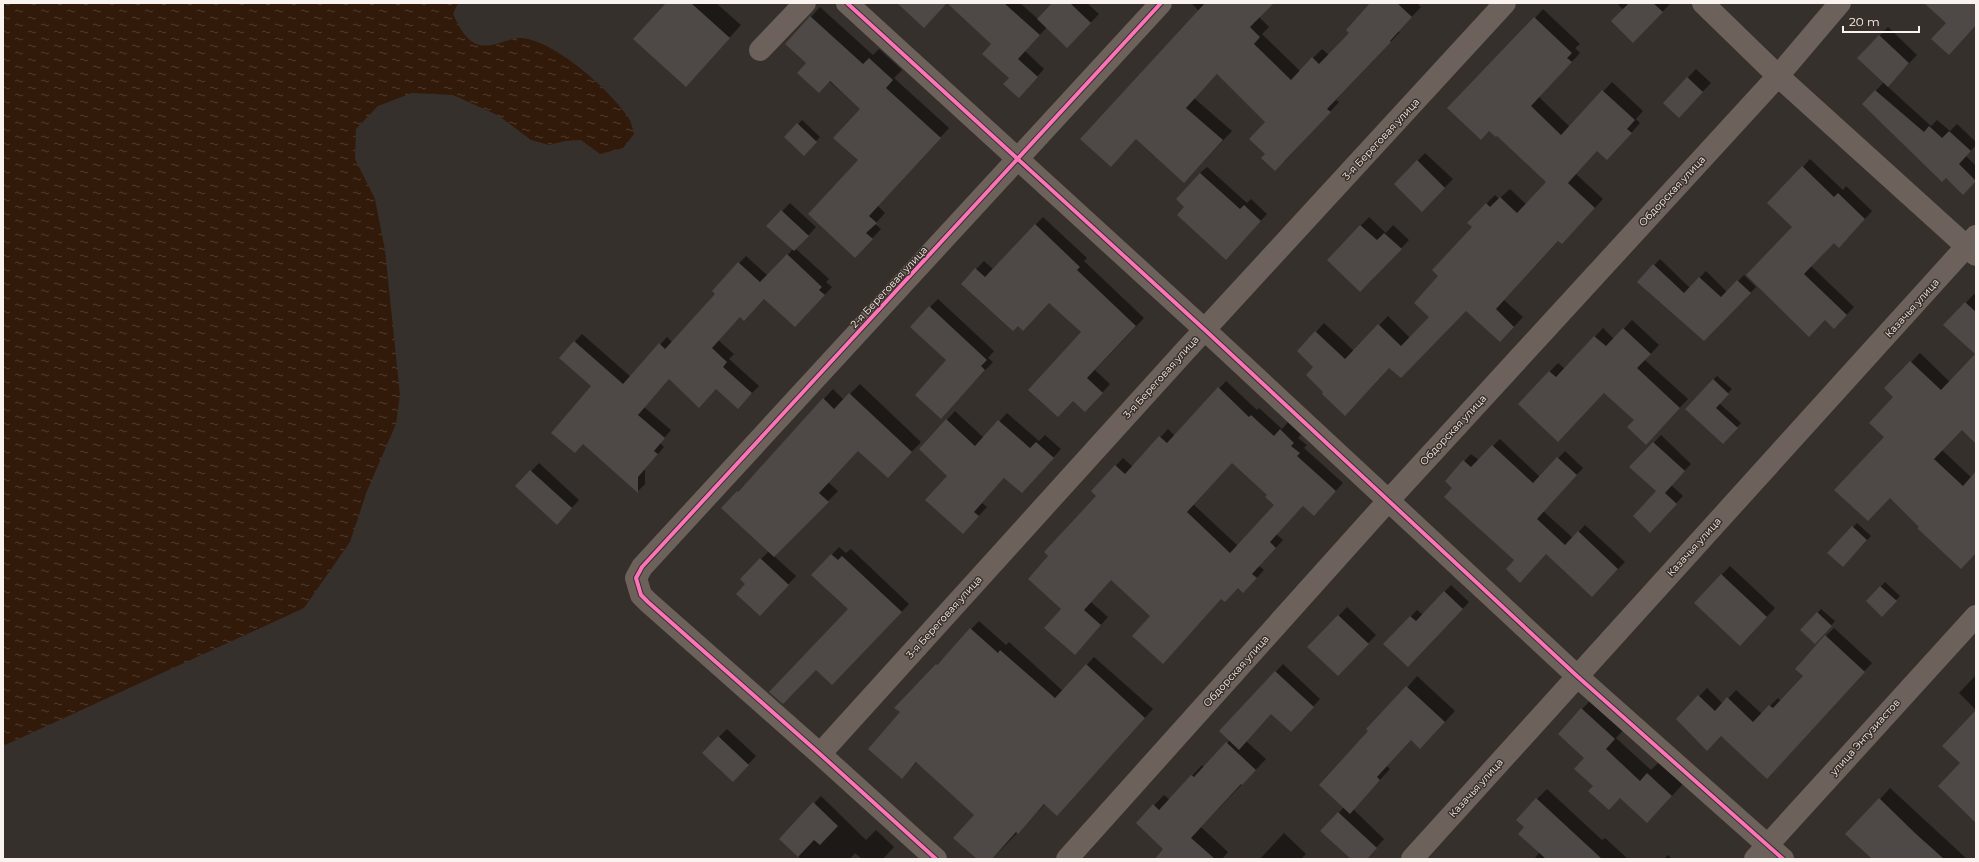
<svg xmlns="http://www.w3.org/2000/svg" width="1979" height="862" font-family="Montserrat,sans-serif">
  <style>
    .water { fill: url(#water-ripples) }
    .shadow { fill: #0007; fill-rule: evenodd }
    .building { fill: #4e4946; fill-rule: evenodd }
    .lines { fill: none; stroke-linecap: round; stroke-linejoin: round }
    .minor { stroke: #6d625b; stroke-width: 22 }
    .cycleway-casing { stroke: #392f29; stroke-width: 6 }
    .cycleway { stroke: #fb73b8; stroke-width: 4 }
    .labels { text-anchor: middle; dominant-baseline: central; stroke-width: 3; stroke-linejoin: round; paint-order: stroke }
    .street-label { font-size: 10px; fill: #f9f2ee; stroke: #392f29 }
  </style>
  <defs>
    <pattern id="water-ripples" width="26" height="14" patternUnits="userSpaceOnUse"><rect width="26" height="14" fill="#311a0a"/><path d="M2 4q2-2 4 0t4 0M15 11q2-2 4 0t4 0" fill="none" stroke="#503c2e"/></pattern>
  </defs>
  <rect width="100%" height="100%" fill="#36302c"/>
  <path class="water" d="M3 3H458L453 14C459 26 466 42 480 45 495 48 509 37 522 38 555 41 610 90 628 117 631 122 633 129 634 134L623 148 600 154 581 140 565 141 549 145 531 140 499 116 453 95 412 93 378 106 356 129 355 159 375 199 385 250 400 395 396 424 367 491 350 542 304 608 3 746Z"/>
  <path class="shadow" d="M667 3H716L741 25 698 73Z
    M949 3H1020L1038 19 1053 3H1087L1099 14 1067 47 1047 27 1025 51 1044 69 1026 89 1010 78 992 44Z
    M1191 3H1272L1259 17 1269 27 1262 34 1300 71 1322 49 1329 55 1350 33 1371 3H1417L1421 7 1398 31 1400 32 1336 100 1339 102 1285 161 1267 154V122L1218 73 1194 98 1232 131 1193 173 1136 138 1199 11Z
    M1620 3H1670V4L1633 42 1624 10 1618 5Z
    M820 7 873 55 879 49 902 70 894 78 949 128 878 206 885 213 875 224 881 229 864 247 859 160 861 109 786 44Z
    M1543 9 1580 44 1575 48 1580 53 1539 97 1570 127 1612 82 1643 111 1636 119 1640 123 1616 150H1597L1576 174 1603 199 1571 234 1559 240 1504 300 1523 317 1509 332 1466 310 1390 367 1325 392 1315 367 1316 332 1324 323 1354 351 1388 316 1410 338 1431 317 1440 276 1474 227 1486 204 1495 195 1499 199 1510 189 1527 205 1547 182 1497 135 1535 18Z
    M1888 27 1917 55 1887 86 1931 126 1937 120 1950 131 1957 124 1976 142V145L1966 156 1976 166V180L1963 193 1863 104 1884 82 1858 58Z
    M1696 69 1711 83 1687 108 1664 103Z
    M802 120 820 137 804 154 786 137Z
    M1425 153 1453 179 1422 211 1395 184Z
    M1810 159 1843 190 1846 186 1872 211 1847 239 1834 242 1811 266 1854 307 1834 328 1825 319 1809 336 1794 227 1803 167Z
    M1207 167 1247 203 1251 199 1267 214 1233 252 1186 207 1200 173Z
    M790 203 816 227 796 249 829 279 826 282 832 287 802 319 765 298 740 316 718 340 734 354 729 359 759 386 745 400 717 388 669 378 644 407 671 430 660 443 664 447 645 469V484L638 491 593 386 560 358 582 334 631 377 667 337 672 342 716 294 713 291 746 256 768 276 793 249 768 226Z
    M1043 217 1087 258 1084 261 1144 318 1095 370 1110 384 1093 403 1073 400 1082 332 1050 302 962 284 984 261 993 269Z
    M1369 217 1386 233 1393 225 1409 240 1369 283 1328 260Z
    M1660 259 1690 288 1706 271 1727 292 1744 275 1756 287 1704 340 1639 281Z
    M1974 294 1976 296V354L1945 325Z
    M938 299 994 351 988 358 993 362 949 409 947 360 930 307Z
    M1632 320 1659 345 1645 360 1688 399 1654 435 1605 391 1519 404 1558 363 1565 369 1603 328 1614 339Z
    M1920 353 1950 382 1976 359V443L1962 429 1942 450 1972 478 1976 473V552L1921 526 1885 437 1895 397 1886 388Z
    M1717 376 1732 389 1719 403 1741 423 1723 443 1686 408Z
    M1226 381 1257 410 1259 408 1282 429 1288 422 1301 435 1298 438 1307 445 1304 448 1343 483 1321 507 1304 505 1276 534 1283 540 1259 566 1264 570 1251 584 1238 587 1222 598 1151 615 1111 579 1091 602 1108 617 1082 646 1062 609 1050 556 1097 496 1092 491 1123 458 1133 467 1168 429 1175 436ZM1232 462 1268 495 1275 505 1238 546 1193 504Z
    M860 384 921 442 897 467 858 450 828 482 838 491 774 556 796 576 768 606 747 584 761 559 769 551 723 508 833 389 844 400Z
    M955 411 984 438 1007 413 1039 441 1045 435 1061 449 1022 492 1005 477 982 503 987 507 971 524 949 476 920 449Z
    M1661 435 1691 464 1671 485 1683 496 1657 524V491L1631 467Z
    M1500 439 1540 477 1565 451 1583 468 1543 511 1573 538 1585 525 1625 562 1592 596 1546 553 1516 560 1446 480 1471 454 1479 460Z
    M539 463 579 500 565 515 517 486Z
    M1857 523 1871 536 1847 562 1829 553Z
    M839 547 846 553 851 549 909 604 872 643 849 609 813 575Z
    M1730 566 1775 608 1748 637 1695 603Z
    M1885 582 1900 596 1882 615 1867 601Z
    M1451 585 1469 602 1415 659 1385 644 1417 610 1423 615Z
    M1347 607 1376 635 1346 666 1309 647Z
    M1821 609 1835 621 1815 643 1802 630Z
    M979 621 1006 645 1009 642 1063 691 1094 657 1153 709 1065 806 1045 804 992 859H979L976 815 917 762 910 769 901 712 896 707Z
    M1834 628 1872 663 1774 770 1721 735 1677 719 1707 688 1723 704 1736 690 1762 714 1778 698 1781 701 1804 676 1826 636Z
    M1283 664 1320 699 1298 723 1272 712 1246 741 1266 759 1201 827 1228 852 1222 859H1157L1165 849 1137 823 1164 795 1170 800 1202 765 1204 768 1230 740 1221 731Z
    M1976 675V710L1959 693Z
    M1417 676 1455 711 1431 737 1411 739 1387 766 1390 769 1353 809 1384 839 1366 859H1353L1322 831 1344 807 1370 731Z
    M1593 698 1625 728 1616 738 1651 770 1659 762 1683 784 1658 811 1595 786 1585 758 1582 709Z
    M727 729 756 756 741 772 719 737Z
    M1890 788 1967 859H1873L1880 799Z
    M1547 789 1602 840 1605 838 1628 859H1534L1540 852 1526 827 1537 799Z
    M821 796 866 840 876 830 894 847 883 859H862L855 853 850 859H801L780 839Z
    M1284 833 1306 854 1301 859H1260Z
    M1668 855 1672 859H1664Z"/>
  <path class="building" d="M666 3H691L730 38 686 87 633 39Z
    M897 3H947L924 28Z
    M947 3H1004L1040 35 1018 59 1038 77 1019 98 1003 84 1009 78 982 54 991 44Z
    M1052 3H1070L1091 23 1067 48 1037 19Z
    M1205 3H1274L1250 27 1260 37 1254 44 1291 80 1312 57 1319 64 1349 33 1346 30 1370 3H1397L1412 17 1390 41 1391 42 1327 109 1331 112 1275 171 1261 158 1265 154 1249 139 1265 122 1217 74 1186 108 1223 140 1184 183 1136 139 1111 167 1080 139Z
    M1629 3H1653L1663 12 1633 43 1611 21Z
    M1924 3H1976V25L1949 55 1931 39 1946 23Z
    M810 16 863 64 869 58 893 80 886 88 941 138 869 216 877 223 866 233 873 239 855 258 808 214 858 160 833 138 860 109 830 81 819 93 797 73 806 63 785 44Z
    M1534 17 1572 53 1567 58 1572 62 1531 106 1561 135 1602 90 1635 120 1627 129 1632 133 1607 160 1597 151 1568 183 1595 208 1562 244 1558 241 1496 309 1514 327 1500 342 1466 311 1401 378 1389 368 1345 416 1322 394 1323 392 1306 375 1313 367 1297 351 1315 331 1345 359 1378 324 1401 346 1429 317 1414 303 1438 276 1432 270 1472 227 1467 223 1486 203 1490 207 1500 197 1517 213 1546 182 1497 136 1496 137 1489 131 1481 140 1447 108Z
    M1879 35 1909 63 1888 87 1857 58Z
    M1687 77 1703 92 1679 118 1663 103Z
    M1875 90 1924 132 1929 126 1942 138 1949 131 1971 151 1959 164 1976 181 1963 195 1946 178 1942 182 1862 104Z
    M797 123 817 142 804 156 784 137Z
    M1417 160 1445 188 1422 212 1394 184Z
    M1802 166 1834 197 1838 193 1865 219 1839 248 1834 243 1804 274 1847 315 1834 329 1825 320 1809 337 1746 275 1792 227 1767 203Z
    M1200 173 1240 209 1244 205 1261 221 1226 260 1177 215 1184 207 1176 199Z
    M781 210 809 236 794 251 766 226Z
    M1035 224 1080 267 1077 270 1136 326 1087 378 1103 393 1085 412 1073 401 1058 417 1028 390 1081 332 1049 303 1023 331 1018 326 1013 331 961 284 975 268 985 277Z
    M1360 225 1377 240 1384 233 1402 249 1360 292 1327 260Z
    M787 254 822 287 819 290 825 295 795 327 764 299 744 321 740 317 712 348 727 362 723 367 752 393 738 409 716 389 699 408 669 379 638 415 665 438 654 451 658 454 638 477V493L583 444 575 453 551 433 591 386 559 358 574 341 623 384 659 343 665 349 715 294 712 291 738 262 760 282Z
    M1653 264 1684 293 1699 277 1721 297 1737 280 1751 293 1704 341 1637 282Z
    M1965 302 1976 312V444L1962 430 1934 459 1963 486 1976 471V553L1961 569 1917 528 1919 527 1890 498 1868 521 1834 490 1884 437 1869 423 1893 397 1884 388 1910 361 1941 390 1975 354 1943 325Z
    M929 306 987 360 981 366 985 370 941 419 915 395 946 360 910 327Z
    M1623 328 1651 354 1637 368 1680 408 1646 445 1627 427 1634 420 1604 393 1558 442 1518 404 1549 371 1556 377 1594 336 1606 346Z
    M1713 379 1729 394 1716 408 1738 428 1723 444 1685 409Z
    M1218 387 1249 417 1251 415 1274 436 1280 429 1294 443 1291 446 1300 453 1297 456 1336 491 1314 516 1303 506 1270 542 1276 548 1252 574 1257 578 1243 593 1238 588 1225 602 1221 599 1163 664 1132 636 1150 616 1111 580 1084 610 1101 625 1075 655 1044 628 1061 609 1028 579 1048 556 1044 552 1096 496 1091 491 1115 465 1125 474 1159 436 1167 443ZM1232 463 1267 495 1265 497 1274 505 1230 553 1187 512Z
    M849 393 912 452 888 478 858 451 819 493 829 502 774 557 721 508 737 491 738 492 823 398 834 409Z
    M946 419 975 446 998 420 1030 448 1036 442 1054 458 1022 493 1004 478 974 512 979 516 963 534 925 500 947 476 919 449Z
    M1653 442 1685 471 1665 493 1677 504 1650 533 1633 516 1656 491 1629 467Z
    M1492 445 1533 483 1557 457 1577 475 1537 519 1565 545 1578 531 1618 569 1592 597 1546 554 1520 583 1506 569 1514 560 1444 497 1452 488 1445 481 1463 460 1471 467Z
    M530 470 572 508 557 525 515 486Z
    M1852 526 1867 540 1843 567 1827 553Z
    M831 554 838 560 842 556 902 612 832 685 816 670 783 704 769 692 848 609 811 575Z
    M760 558 789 585 760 616 736 594 745 584 740 579Z
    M1721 574 1767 617 1740 646 1694 603Z
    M1880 586 1897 601 1882 617 1866 601Z
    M1444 591 1463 609 1408 667 1383 644 1410 616 1416 621Z
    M1817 612 1832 626 1815 644 1800 630Z
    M1338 615 1369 644 1338 676 1307 647Z
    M970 628 998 653 1000 650 1055 698 1086 664 1145 718 1057 816 1044 804 1018 834 1016 832 992 859H977L953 838 974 815 916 762 902 779 868 749 900 712 894 708 936 664 937 665Z
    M1825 635 1865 672 1767 779 1721 736 1707 751 1676 719 1698 695 1715 711 1727 697 1753 722 1769 705 1773 708 1803 676 1795 669Z
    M1275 671 1314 707 1291 732 1271 714 1239 750 1219 731Z
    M1406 686 1445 722 1420 749 1411 740 1377 777 1380 780 1350 814 1319 785 1368 731 1366 729Z
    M1581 708 1615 739 1606 749 1640 781 1647 773 1672 796 1647 823 1620 798 1609 810 1588 791 1593 786 1574 769 1584 758 1558 734Z
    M1976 710V823L1938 786 1960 763 1942 746Z
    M718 736 749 765 733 782 702 753Z
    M1226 742 1256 770 1242 785 1241 784 1191 838 1215 859H1155L1163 849 1136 823 1153 804 1159 810 1191 775 1194 777Z
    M1536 798 1602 859H1546L1518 834 1524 827 1516 820Z
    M1879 798 1916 834 1944 859H1872L1845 834Z
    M813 802 838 826 820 845 814 840 798 857 779 839Z
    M1338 812 1377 848 1367 859H1351L1320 831Z"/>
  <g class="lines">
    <path class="minor" d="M847 3 1205 330 1577 676 1783 859
      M1703 3 1778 76 1976 255
      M760 50 805 3
      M820 754 1184 352 1505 3
      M936 859 820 754 648 602 641 595 636 578 642 567 1161 3
      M1067 859 1388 501 1778 76 1840 3
      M1412 859 1976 236
      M1755 859 1976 616"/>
    <g class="cycleway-casing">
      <path id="cycleway" d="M847 3 1205 330 1577 676 1783 859
        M936 859 820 754 648 602 641 595 636 578 642 567 1161 3"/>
    </g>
    <use href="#cycleway" class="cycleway"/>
  </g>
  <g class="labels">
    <g class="street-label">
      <text transform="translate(1381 139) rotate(-47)">3-я Береговая улица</text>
      <text transform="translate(1672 191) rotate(-47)">Обдорская улица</text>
      <text transform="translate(889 287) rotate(-47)">2-я Береговая улица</text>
      <text transform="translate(1912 308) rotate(-48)">Казачья улица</text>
      <text transform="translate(1161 377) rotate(-48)">3-я Береговая улица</text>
      <text transform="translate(1453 430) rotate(-47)">Обдорская улица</text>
      <text transform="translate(1694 547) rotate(-48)">Казачья улица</text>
      <text transform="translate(944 617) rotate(-48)">3-я Береговая улица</text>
      <text transform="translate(1236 671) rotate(-48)">Обдорская улица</text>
      <text transform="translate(1865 737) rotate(-48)">улица Энтузиастов</text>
      <text transform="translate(1476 788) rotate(-48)">Казачья улица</text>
    </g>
  </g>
  <rect width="1979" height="862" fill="none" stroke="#f9f2ee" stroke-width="8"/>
  <path d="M1843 26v6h76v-6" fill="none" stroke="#f9f2ee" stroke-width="2"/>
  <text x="1849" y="26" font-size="12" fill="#f9f2ee" stroke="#392f29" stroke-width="3" paint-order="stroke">20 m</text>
</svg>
